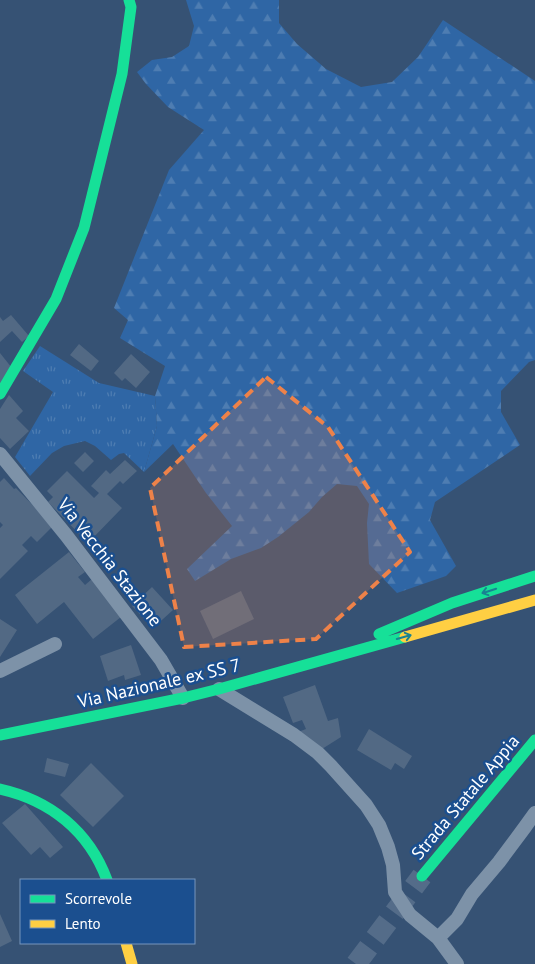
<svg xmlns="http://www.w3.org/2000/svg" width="535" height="964" font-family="'PT Sans',sans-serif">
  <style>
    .grass { fill: url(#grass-tufts) }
    .forest { fill: url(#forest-firs) }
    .building { fill: #526984 }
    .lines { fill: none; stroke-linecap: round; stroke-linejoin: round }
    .primary-tunnel { stroke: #546c89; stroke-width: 21; stroke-dasharray: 21 11; stroke-linecap: butt }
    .street { stroke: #7d92a8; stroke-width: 14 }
    .fast { stroke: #16e098; stroke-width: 11 }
    .slow { stroke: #ffcf43; stroke-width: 11 }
    .oneway { stroke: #198292 }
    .marked { fill: #ee8249; fill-opacity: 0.2; stroke: #ee8249; stroke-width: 4; stroke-dasharray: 10 6; stroke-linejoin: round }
    .labels { text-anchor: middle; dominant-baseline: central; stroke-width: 5; stroke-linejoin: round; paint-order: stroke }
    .street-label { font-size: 18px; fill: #fff; stroke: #1b4f8f }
  </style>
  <defs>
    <pattern id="grass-tufts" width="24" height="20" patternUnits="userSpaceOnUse" patternTransform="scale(1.25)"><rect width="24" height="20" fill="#2f66a5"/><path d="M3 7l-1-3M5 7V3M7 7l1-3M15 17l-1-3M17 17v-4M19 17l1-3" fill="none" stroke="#4e7db2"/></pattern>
    <pattern id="forest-firs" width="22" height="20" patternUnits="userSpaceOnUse" patternTransform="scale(1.25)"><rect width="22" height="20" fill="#2f66a5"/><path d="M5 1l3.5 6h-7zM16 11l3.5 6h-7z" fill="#4e7db2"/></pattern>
  </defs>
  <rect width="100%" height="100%" fill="#365274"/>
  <path class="grass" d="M40 346 99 383 155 396 157 426 144 472 124 453 119 454 111 460 95 446 85 441 64 446 52 453 30 476 15 457 53 392 23 371Z"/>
  <path class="forest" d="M186 0H279V23L297 44 326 69 361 87 392 82 418 57 443 20 535 81V360L529 362 501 391V412L520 445 435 502 430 520 456 566 446 576 397 593 369 564 367 523 369 504 357 486 337 484 322 497 309 512 278 537 261 548 231 559 195 581 187 569 232 526 206 493 173 444 144 472 157 426 155 396 165 366 120 338 128 320 114 308 169 170 204 130 168 107 146 84 137 72 152 60 172 57 189 46 194 26Z"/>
  <path class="building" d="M11 315 29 336 22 342 12 331 0 342V317L3 321Z
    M79 344 99 361 91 371 70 355Z
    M0 353 12 368 0 386Z
    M131 354 150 372 136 388 125 378 122 381 114 373Z
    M9 395 23 411 16 418 29 431 10 449 0 438V409Z
    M85 452 94 461 83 472 74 463Z
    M125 460 137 471 123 484 120 481 107 494 122 508 88 543 48 502 53 497 47 491 67 471 94 498 99 493 91 486 106 470 110 474Z
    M4 478 14 489 16 488 53 526 37 542 31 536 22 545 28 551 0 579V528L3 525 0 522V482Z
    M69 552 85 572 78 577 85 585 92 579 121 617 93 639 64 602 37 624 15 595Z
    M152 587 173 610 153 628 132 606Z
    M241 591 254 619 213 639 200 611Z
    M0 619 17 630 0 657Z
    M131 645 141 675 125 680 124 675 108 681 100 656Z
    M315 685 328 721 338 718 341 737 322 749 298 732 306 729 302 720 293 723 283 697Z
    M369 729 412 756 404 769 395 763 391 770 357 750Z
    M47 758 69 764 65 777 44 772Z
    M91 763 124 796 93 827 60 795Z
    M25 804 63 847 50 858 40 847 31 855 2 823Z
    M0 914 12 941 0 947Z"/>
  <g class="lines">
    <path class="primary-tunnel" d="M356 964 422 876"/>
    <path class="street" d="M0 454 66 535 161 660 183 698
      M0 671 55 644
      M219 689 294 735 318 753 331 766 366 805 379 825 388 847 393 865 395 892 410 915 438 938 457 964
      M438 938 457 919 472 894 499 862 525 827 535 813"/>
    <path class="fast" d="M0 394 56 299 84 228 122 74 131 7 129 0
      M379 634 452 603 535 576
      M0 735 183 698 219 689 405 637
      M0 789C50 800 89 831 107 880
      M422 876 535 740"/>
    <path class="slow" d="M405 637 535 600
      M126 943 132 964"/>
  </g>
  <defs><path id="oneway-shaft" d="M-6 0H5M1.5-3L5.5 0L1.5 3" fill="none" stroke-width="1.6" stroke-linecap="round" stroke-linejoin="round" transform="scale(1.25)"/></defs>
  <g class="oneway">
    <use href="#oneway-shaft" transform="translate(489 591) rotate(162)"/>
    <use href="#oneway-shaft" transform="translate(404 637) rotate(-16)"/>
  </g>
  <path class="marked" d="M266 377 328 427 410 552 316 639 184 647 150 488Z"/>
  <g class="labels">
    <g class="street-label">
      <text transform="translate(110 562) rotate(52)">Via Vecchia Stazione</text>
      <text transform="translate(159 683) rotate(-13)">Via Nazionale ex SS 7</text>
      <text transform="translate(465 797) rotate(-50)">Strada Statale Appia</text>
    </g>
  </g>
  <rect x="20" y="879" width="175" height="65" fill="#1b4f8f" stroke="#7695bc"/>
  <rect x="30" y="895" width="25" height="8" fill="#16e098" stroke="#7695bc"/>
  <text x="65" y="904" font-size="15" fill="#ffffff">Scorrevole</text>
  <rect x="30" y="920" width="25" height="8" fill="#ffcf43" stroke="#7695bc"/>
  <text x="65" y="929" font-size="15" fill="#ffffff">Lento</text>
</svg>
